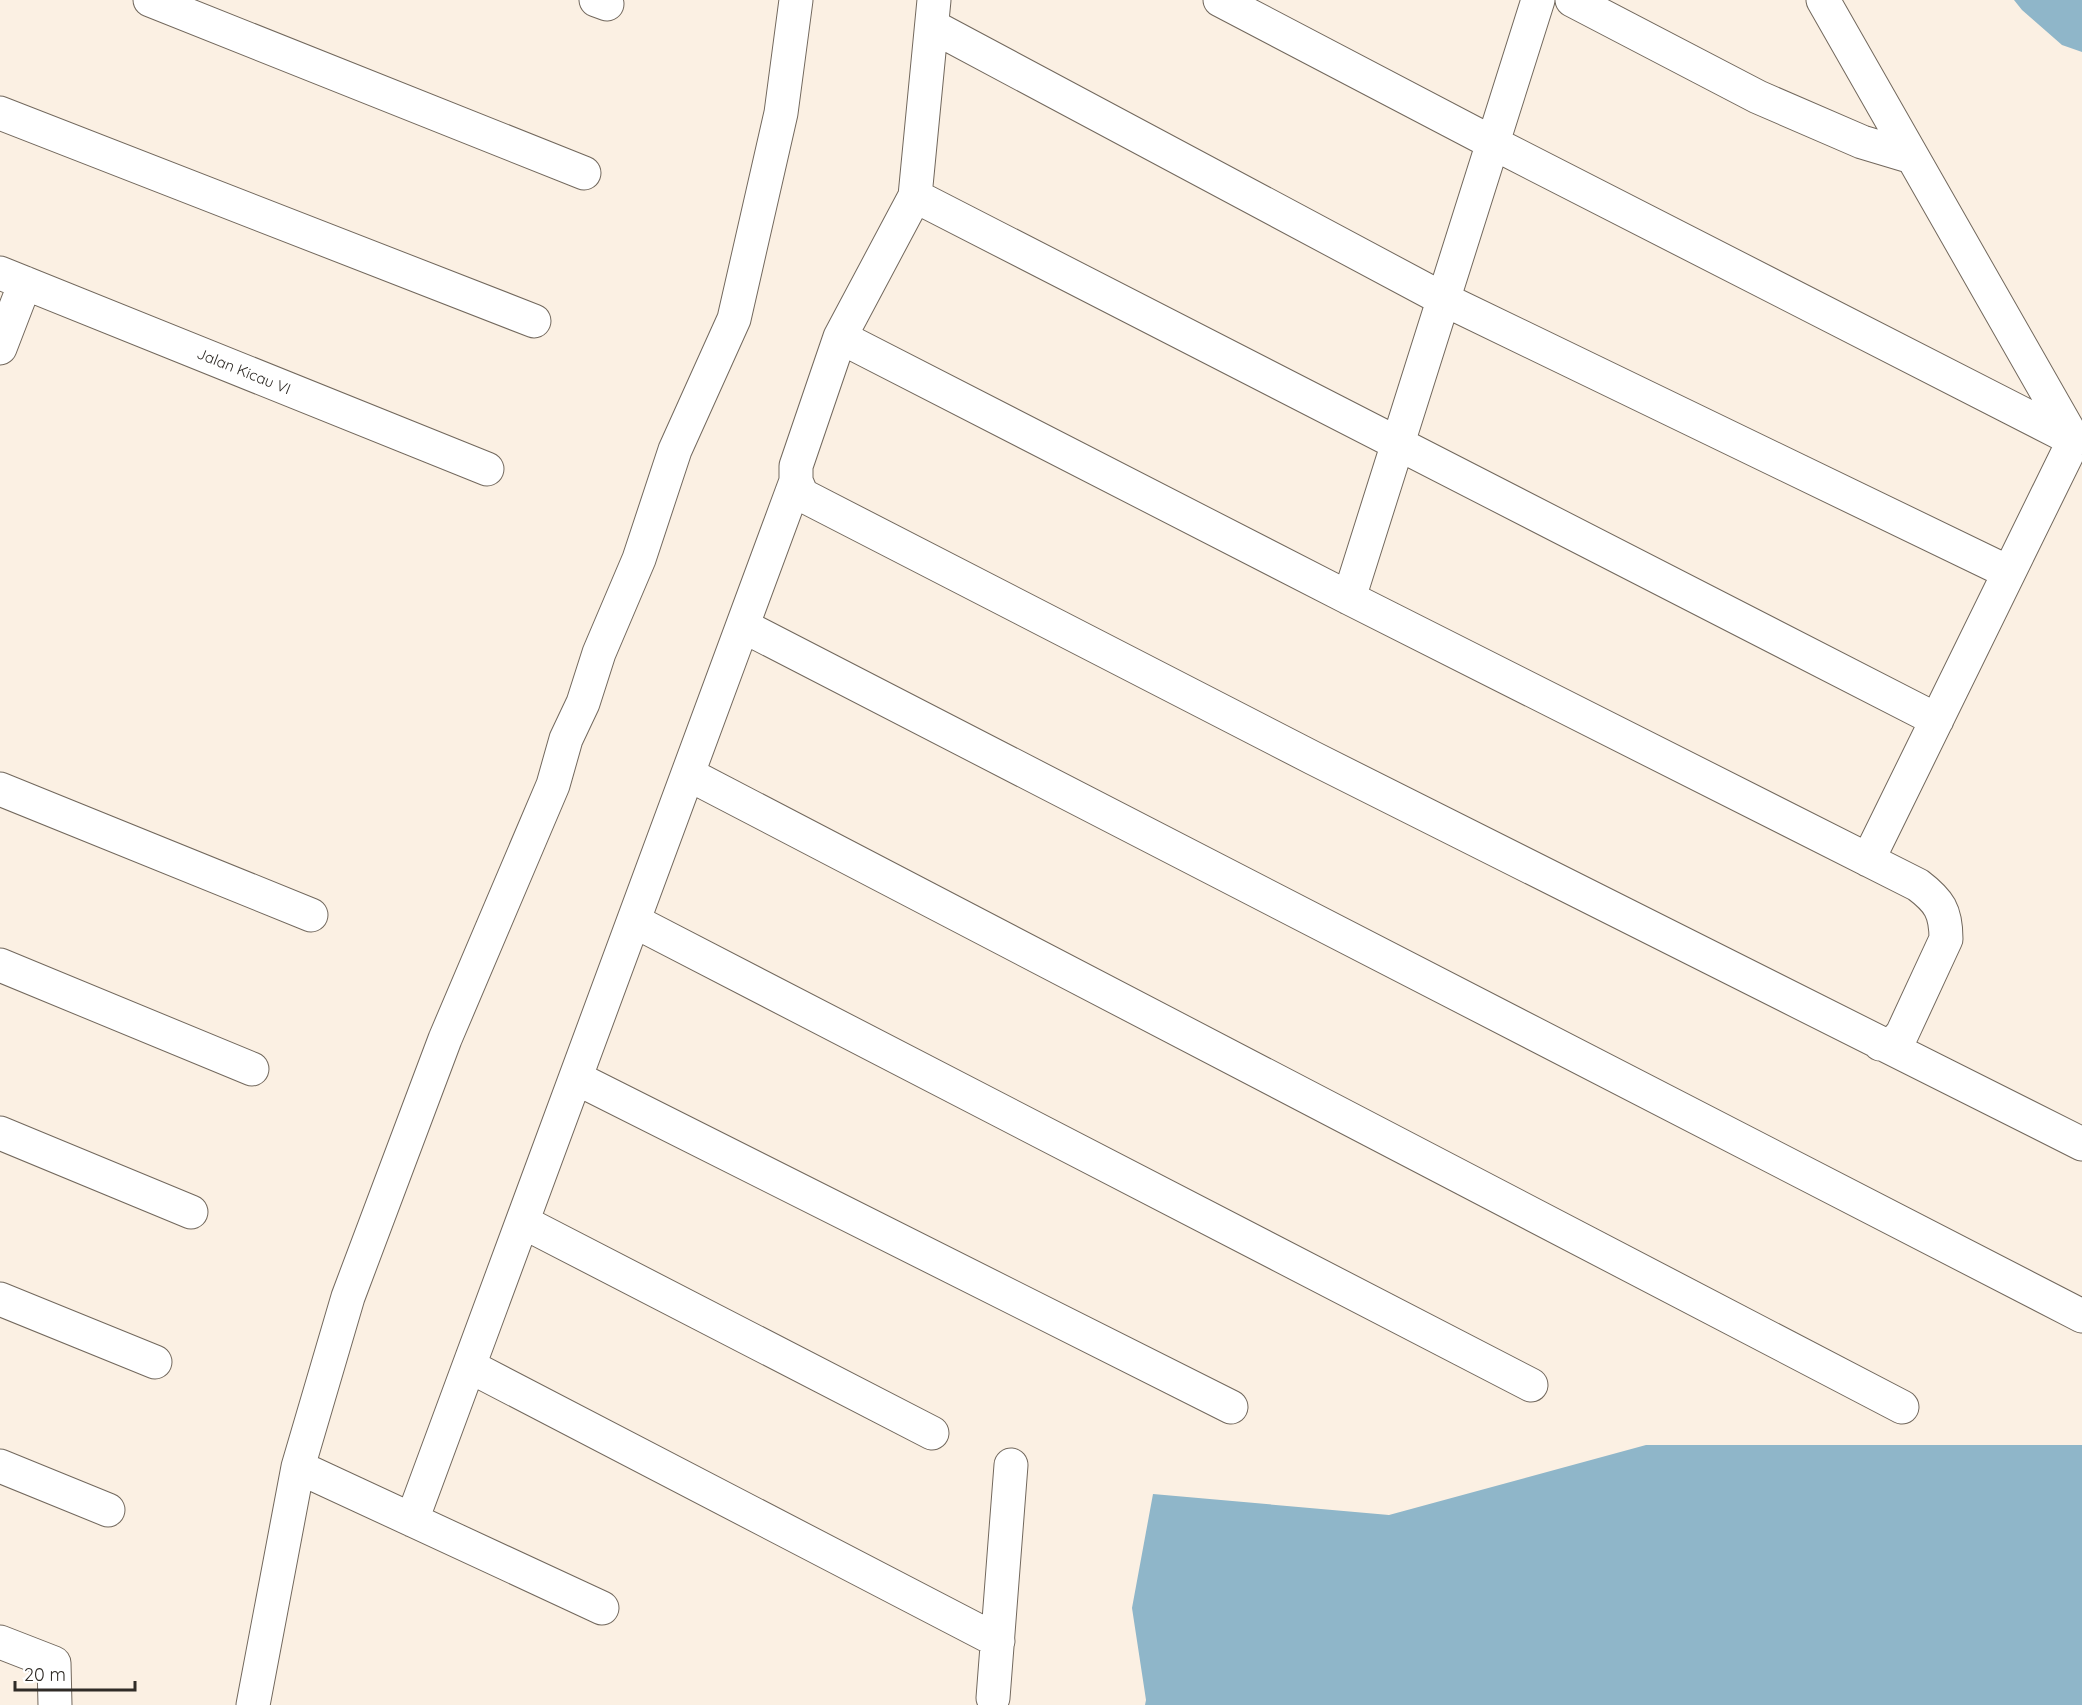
<svg xmlns="http://www.w3.org/2000/svg" width="2082" height="1705" font-family="Quicksand,sans-serif">
  <style>
    .water { fill: #8fb6c9 }
    .lines { fill: none; stroke-linecap: round; stroke-linejoin: round }
    .street-casing { stroke: #72685d; stroke-width: 35 }
    .street { stroke: #fff; stroke-width: 33 }
    .labels { text-anchor: middle; dominant-baseline: central; stroke-width: 5; stroke-linejoin: round; paint-order: stroke }
    .street-label { font-size: 15px; fill: #2f2b26; stroke: #fff }
  </style>
  <rect width="100%" height="100%" fill="#fbf0e3"/>
  <path class="water" d="M2014 0H2082V52L2062 45 2022 10Z
    M1646 1445H2082V1705H1145L1146 1700 1132 1608 1153 1494 1389 1515Z"/>
  <g class="lines">
    <g class="street-casing">
      <path id="street" d="M150 0 584 173
        M596 0 607 4
        M934 0 915 196 840 337 796 466V481L802 495 1313 758 2082 1144
        M1220 0 1493 143 2074 440
        M1572 0 1758 97 1862 142 1912 157
        M1823 0 2074 440
        M932 26 1443 299 2008 572
        M0 113 534 321
        M915 196 1937 720
        M0 273 487 469
        M840 337 1349 598 1918 885C1939 901 1946 911 1946 939L1902 1034 1894 1043 1880 1044
        M0 348 25 283
        M1349 598 1538 0
        M743 626 2082 1316
        M688 774 1902 1407
        M0 789 311 915
        M1868 860 2074 440
        M634 921 1531 1385
        M0 965 252 1069
        M576 1078 1231 1407
        M0 1133 191 1212
        M523 1222 932 1433
        M0 1299 155 1362
        M469 1366 998 1641
        M0 1466 108 1510
        M298 1467 602 1608
        M412 1520 796 481
        M0 1642 54 1663 55 1705
        M993 1698 1011 1465
        M253 1705 298 1467 348 1297 445 1039 553 785 566 739 583 703 599 653 639 559 675 450 734 319 781 113 796 0"/>
    </g>
    <use href="#street" class="street"/>
  </g>
  <g class="labels">
    <g class="street-label">
      <text transform="translate(244 371) rotate(22)">Jalan Kicau VI</text>
    </g>
  </g>
  <path d="M15 1681v9h120v-9" fill="none" stroke="#2f2b26" stroke-width="3"/>
  <text x="24" y="1681" font-size="18" fill="#2f2b26" stroke="#ffffff" stroke-width="4.5" paint-order="stroke">20 m</text>
</svg>
